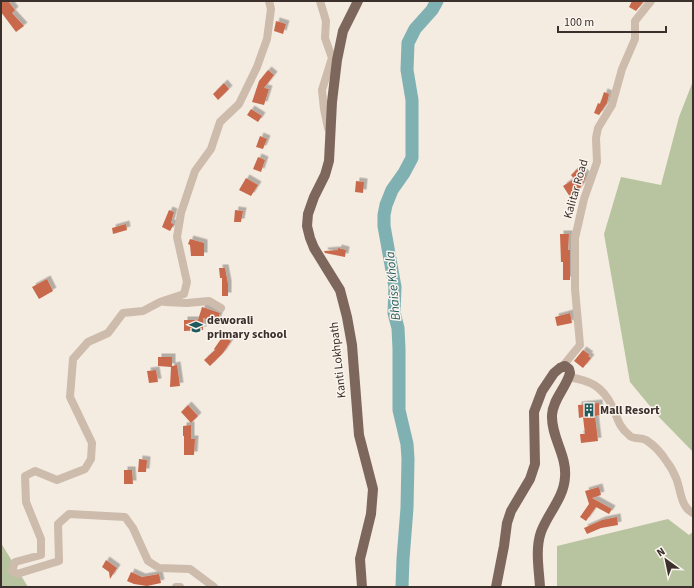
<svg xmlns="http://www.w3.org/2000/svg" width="694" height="588" font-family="'Source Sans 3',sans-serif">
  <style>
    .green { fill: #b8c4a0 }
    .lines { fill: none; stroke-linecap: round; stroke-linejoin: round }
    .river { stroke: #7fb0b2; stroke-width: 13 }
    .building { fill: #c8694b; filter: url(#shadow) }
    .street { stroke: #cdbbac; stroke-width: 8 }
    .primary { stroke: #7d675c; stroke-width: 10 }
    .labels { text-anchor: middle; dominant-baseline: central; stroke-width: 3; stroke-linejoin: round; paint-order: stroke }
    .street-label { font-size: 12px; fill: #3b302b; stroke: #fbf5ee }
    .poi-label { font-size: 12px; font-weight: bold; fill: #3b302b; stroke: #fbf5ee; text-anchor: start }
    .water-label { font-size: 13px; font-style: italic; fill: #1f5a5e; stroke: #fbf5ee }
  </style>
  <defs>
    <filter id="shadow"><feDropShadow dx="3.5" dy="-3.5" stdDeviation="0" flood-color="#0004"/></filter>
  </defs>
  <rect width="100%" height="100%" fill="#f4ebe1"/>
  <path class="green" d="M693 81V452L659 417 630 382 604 234 621 177 661 185 679 117Z
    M668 519 689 535 693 532V587H557V546Z
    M1 543 28 587H1Z"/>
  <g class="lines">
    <path class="river" d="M402 587 403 559 407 508 408 459 407 444 399 410V349L398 328 394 313 395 287 384 226V215L386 205 392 190 404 173 412 158V100L407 70 408 43 415 29 432 10 437 1"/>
  </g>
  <path class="building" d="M1 1H8L15 10 12 13 24 26 16 32 1 12Z
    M632 1H644L636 11 629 7Z
    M276 21 286 24 283 34 274 31Z
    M268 70 274 75 264 88 269 89 264 105 252 102 259 81Z
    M224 83 229 89 218 100 213 94Z
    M604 92 609 94 607 103 599 115 594 113 598 103 600 104Z
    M251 109 262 116 258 122 247 115Z
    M260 136 267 139 263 149 256 147Z
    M258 157 265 160 261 172 253 169Z
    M579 167 586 175 583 184 576 193 570 197 563 186 574 179 571 175Z
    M246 178 258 185 251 196 239 190Z
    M356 181 364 182 363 193 355 192Z
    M169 210 174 212 171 223 174 224 170 231 162 227Z
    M235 210 243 211 241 222H234Z
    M126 224 127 230 113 234 112 228Z
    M560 234H569L568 250H570V280H563V262H561Z
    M190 239 204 243V256H191L190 245 188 244Z
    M338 248 346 250 345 257 325 253 324 251 338 250Z
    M219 268H225L228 284V296H222V278H220Z
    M47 279 53 291 39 299 32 287Z
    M202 307 220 313 217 322 203 318V330L184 331V320H198Z
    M570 313 572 323 557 326 555 317Z
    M223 336 231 341 223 353 210 366 204 360 215 350 214 349Z
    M583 350 590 355 588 356 591 358 583 368 574 361Z
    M158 357H172V366L177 365 180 386 170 387 171 367 158 366Z
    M156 370 158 382 149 383 147 371Z
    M599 403 600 415 595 416 598 441 581 443 580 434H585L583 417 579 418 578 405Z
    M188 405 198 416 191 423 181 412Z
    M191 425V439H195L194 455H184V436H183V426Z
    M139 459 147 460 146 472H138Z
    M124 470H132L133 484H124Z
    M599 487 601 495 592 498 612 509 609 514 596 507 586 521 580 517 589 504 585 491Z
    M617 517 618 525 601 528 587 534 584 528 602 520Z
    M106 560 117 568 110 579 109 572 102 567Z
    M131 572 142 577 159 574 161 583 147 586 134 584 127 581Z"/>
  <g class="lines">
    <path class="street" d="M320 1 326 21 325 38 332 58 322 90 324 109 328 128
      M165 302 187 303 209 301 221 308
      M562 367 580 345 575 289V238L584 199 597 162 596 138 598 128 612 105 622 69 635 39V21L651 1
      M569 377C591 381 602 386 612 406 618 418 618 426 629 435 633 440 640 437 646 440 654 445 662 454 667 462 671 467 674 473 676 478 681 489 680 507 693 513
      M176 587H180
      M214 587 190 569 159 568 148 561 133 528 125 517 69 514 58 524 59 561 17 574 12 571 15 562 41 555V539L26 502 25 476 35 471 57 480 85 469 91 459 92 443 70 397 73 359 88 342 108 333 123 313 143 311 160 302 184 294 187 282 177 237 181 213 195 171 211 149 220 122 239 104 257 67 267 39 271 9 269 1"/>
    <path class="primary" d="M358 1 343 31 337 60 332 102 329 161 325 175 314 197 308 214 307 226 310 238 314 248 340 290 347 317 352 345 359 435 373 489 371 514 360 559 362 587
      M496 587 504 546 507 523 511 511 530 479 535 464 534 412 542 391 554 373 560 368 565 366 569 369 570 373C566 388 553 399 552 415 551 437 567 455 565 477 564 498 548 513 541 532 535 549 539 570 540 587"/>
  </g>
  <defs>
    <g id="school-bare" transform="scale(1.08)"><path d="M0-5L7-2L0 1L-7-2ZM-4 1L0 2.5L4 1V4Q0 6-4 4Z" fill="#1f5a5e" stroke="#fbf5ee" stroke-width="2.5" paint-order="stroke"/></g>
    <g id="building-bare" transform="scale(1.08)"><path d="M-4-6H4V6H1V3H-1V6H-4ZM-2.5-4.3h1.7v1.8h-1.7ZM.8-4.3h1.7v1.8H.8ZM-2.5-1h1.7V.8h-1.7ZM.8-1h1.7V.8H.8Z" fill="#1f5a5e" stroke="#fbf5ee" stroke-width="2.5" paint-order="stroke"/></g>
  </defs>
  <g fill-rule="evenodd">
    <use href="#school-bare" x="196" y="327"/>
    <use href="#building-bare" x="589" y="410"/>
  </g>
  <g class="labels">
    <g class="street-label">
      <text transform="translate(576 189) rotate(-74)">Kalitar Road</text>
      <text transform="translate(338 360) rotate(-96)">Kanti Lokhpath</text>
    </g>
    <g class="poi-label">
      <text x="207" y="320">deworali<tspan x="207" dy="14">primary school</tspan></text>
      <text x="600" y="410">Mall Resort</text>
    </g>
    <g class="water-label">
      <text transform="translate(393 286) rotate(-95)">Bhaise Khola</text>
    </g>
  </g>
  <rect width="694" height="588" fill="none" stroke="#3b302b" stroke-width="4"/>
  <g transform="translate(666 560) rotate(327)" stroke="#fbf5ee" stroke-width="3" paint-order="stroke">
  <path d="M0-3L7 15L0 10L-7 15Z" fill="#3b302b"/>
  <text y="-6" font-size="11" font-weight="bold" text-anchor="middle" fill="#3b302b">N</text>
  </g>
  <path d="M558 26v6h108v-6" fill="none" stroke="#3b302b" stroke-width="2"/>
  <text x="564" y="26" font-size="12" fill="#3b302b" stroke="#fbf5ee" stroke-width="3" paint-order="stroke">100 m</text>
</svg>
